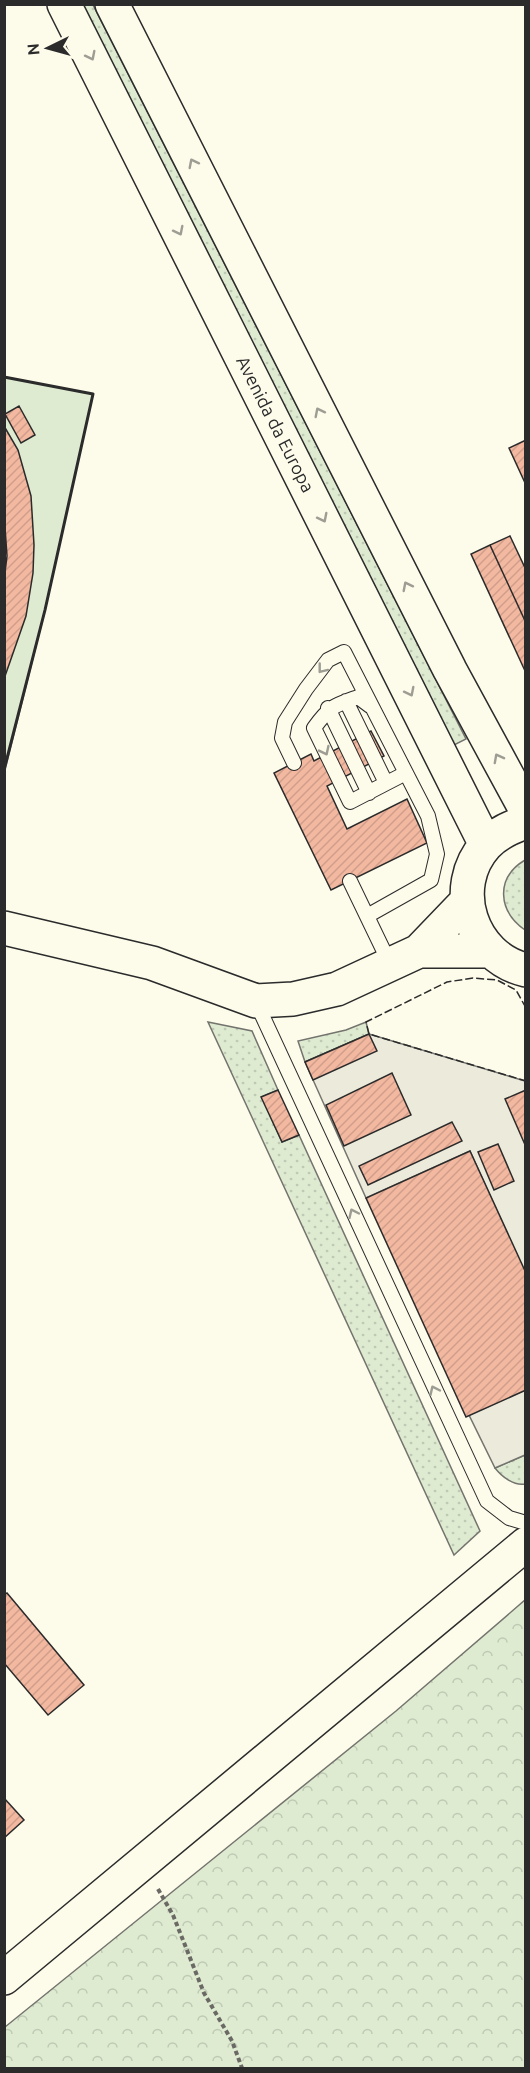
<svg xmlns="http://www.w3.org/2000/svg" width="530" height="2073" font-family="Ubuntu,sans-serif">
  <style>
    .grass { fill: url(#grass-dots); stroke: #74746e; stroke-width: 1.5 }
    .forest { fill: url(#forest-crowns); stroke: #74746e; stroke-width: 1.5 }
    .garden { fill: #deebd1; stroke: #74746e; stroke-width: 1.5 }
    .parking { fill: #eceadb; stroke: #74746e; stroke-width: 1.5 }
    .building { fill: url(#building-hatch); stroke: #2b2b2b; stroke-width: 1.5 }
    .lines { fill: none; stroke-linecap: round; stroke-linejoin: round }
    .service-casing { stroke: #2b2b2b; stroke-width: 16 }
    .primary-casing { stroke: #2b2b2b; stroke-width: 36 }
    .path { stroke: #6a6964; stroke-width: 4; stroke-dasharray: 4.5 3; stroke-linecap: butt }
    .service { stroke: #fdfbea; stroke-width: 14 }
    .primary { stroke: #fdfbea; stroke-width: 33 }
    .fence { stroke: #2b2b2b; stroke-width: 1.5; stroke-dasharray: 8 3; stroke-linecap: butt }
    .wall { stroke: #2b2b2b; stroke-width: 3 }
    .oneway { stroke: #9e9d94 }
    .labels { text-anchor: middle; dominant-baseline: central; stroke-width: 4.5; stroke-linejoin: round; paint-order: stroke }
    .street-label { font-size: 18px; fill: #2b2b2b; stroke: #fdfbea }
  </style>
  <defs>
    <pattern id="grass-dots" width="8" height="8" patternUnits="userSpaceOnUse" patternTransform="scale(1.5)"><rect width="8" height="8" fill="#deebd1"/><path d="M2 2h.1M6 6h.1" fill="none" stroke="#bfcab4" stroke-width="1.8" stroke-linecap="round"/></pattern>
    <pattern id="forest-crowns" width="20" height="18" patternUnits="userSpaceOnUse" patternTransform="scale(1.5)"><rect width="20" height="18" fill="#deebd1"/><path d="M2 6a3 3 0 1 1 6 0M12 15a3 3 0 1 1 6 0" fill="none" stroke="#bfcab4"/></pattern>
    <pattern id="building-hatch" width="6" height="6" patternUnits="userSpaceOnUse" patternTransform="scale(1.5)"><rect width="6" height="6" fill="#f2b8a0"/><path d="M-1 1l2-2M0 6l6-6M5 7l2-2" fill="none" stroke="#d09e8a"/></pattern>
  </defs>
  <rect width="100%" height="100%" fill="#fdfbea"/>
  <path class="grass" d="M77 5H93L466 739 454 745Z
    M525 860V930C498 911 495 878 525 860Z
    M208 1022 252 1031 278 1090 262 1097 282 1142 299 1135 480 1531 454 1555Z
    M366 1022 369 1034 305 1062 298 1041 346 1030Z
    M525 1455V1484C514 1486 502 1477 495 1468Z"/>
  <path class="forest" d="M525 1600V2068H5V2027L396 1711Z"/>
  <path class="garden" d="M5 377 93 394 45 610 5 770Z"/>
  <path class="parking" d="M369 1034 525 1081V1273L470 1151 366 1198 305 1062Z
    M525 1390V1455L495 1468 469 1415Z"/>
  <path class="building" d="M19 406 35 435 21 443 5 414Z
    M4 426 18 450 31 496 34 545 33 573 26 616 4 679V581L7 556 4 513Z
    M526 440V485L509 448Z
    M510 536 526 570V623L490 545Z
    M490 545 526 623V673L471 554Z
    M371 731 384 756 327 786 347 829 407 799 427 843 331 890 274 773 311 754 314 761Z
    M369 1034 377 1051 313 1080 305 1062Z
    M392 1073 411 1115 344 1146 326 1105Z
    M278 1090 299 1135 282 1142 261 1097Z
    M526 1090V1147L505 1099Z
    M452 1122 462 1141 368 1185 359 1166Z
    M498 1144 514 1181 494 1190 478 1152Z
    M470 1151 526 1273V1390L466 1417 366 1198Z
    M7 1593 84 1685 48 1715 4 1663V1595Z
    M4 1798 24 1820 4 1838Z"/>
  <g class="lines">
    <g class="service-casing">
      <path id="service" d="M346 701 386 783
        M370 706 358 697C333 706 330 706 314 728L350 802 406 773
        M328 708 369 793
        M294 763 282 738 285 722 306 689 328 660 344 652 428 816 437 854 431 880 367 916
        M350 881 390 964
        M256 1002 487 1501 509 1518 526 1523"/>
    </g>
    <g class="primary-casing">
      <path id="primary" d="M64 4 486 845
        M112 4 450 670 526 810
        M526 822C511 827 497 833 486 845 448 887 471 957 526 970
        M4 928 152 963 256 1001 293 999 337 989 419 951 467 901
        M419 951H489
        M4 1978 526 1544"/>
    </g>
    <path class="path" d="M158 1889 173 1915 204 1993 232 2041 242 2068"/>
    <use href="#service" class="service"/>
    <use href="#primary" class="primary"/>
    <path class="fence" d="M526 1008 516 990 497 980 473 978 447 982 366 1022 369 1034 526 1081"/>
    <path class="wall" d="M4 377 93 394 45 610 4 770"/>
  </g>
  <defs><path id="oneway-chevron" d="M-2-3.5L2.5 0L-2 3.5" fill="none" stroke-width="1.6" stroke-linecap="round" stroke-linejoin="round" transform="scale(1.5)"/></defs>
  <g class="oneway">
    <use href="#oneway-chevron" transform="translate(91 56) rotate(63)"/>
    <use href="#oneway-chevron" transform="translate(193 163) rotate(-117)"/>
    <use href="#oneway-chevron" transform="translate(179 231) rotate(63)"/>
    <use href="#oneway-chevron" transform="translate(319 412) rotate(-117)"/>
    <use href="#oneway-chevron" transform="translate(323 518) rotate(63)"/>
    <use href="#oneway-chevron" transform="translate(407 586) rotate(-117)"/>
    <use href="#oneway-chevron" transform="translate(322 669) rotate(128)"/>
    <use href="#oneway-chevron" transform="translate(410 692) rotate(63)"/>
    <use href="#oneway-chevron" transform="translate(325 751) rotate(64)"/>
    <use href="#oneway-chevron" transform="translate(498 758) rotate(-118)"/>
    <use href="#oneway-chevron" transform="translate(353 1213) rotate(-115)"/>
    <use href="#oneway-chevron" transform="translate(434 1390) rotate(-115)"/>
  </g>
  <g class="labels">
    <g class="street-label">
      <text transform="translate(276 424) rotate(63)">Avenida da Europa</text>
    </g>
  </g>
  <rect width="530" height="2073" fill="none" stroke="#2b2b2b" stroke-width="12"/>
  <g transform="translate(48 48) rotate(265)" stroke="#fdfbea" stroke-width="4.5" paint-order="stroke">
  <path d="M0-4.5L10 22L0 15L-10 22Z" fill="#2b2b2b"/>
  <text y="-9" font-size="16" font-weight="bold" text-anchor="middle" fill="#2b2b2b">N</text>
  </g>
</svg>
